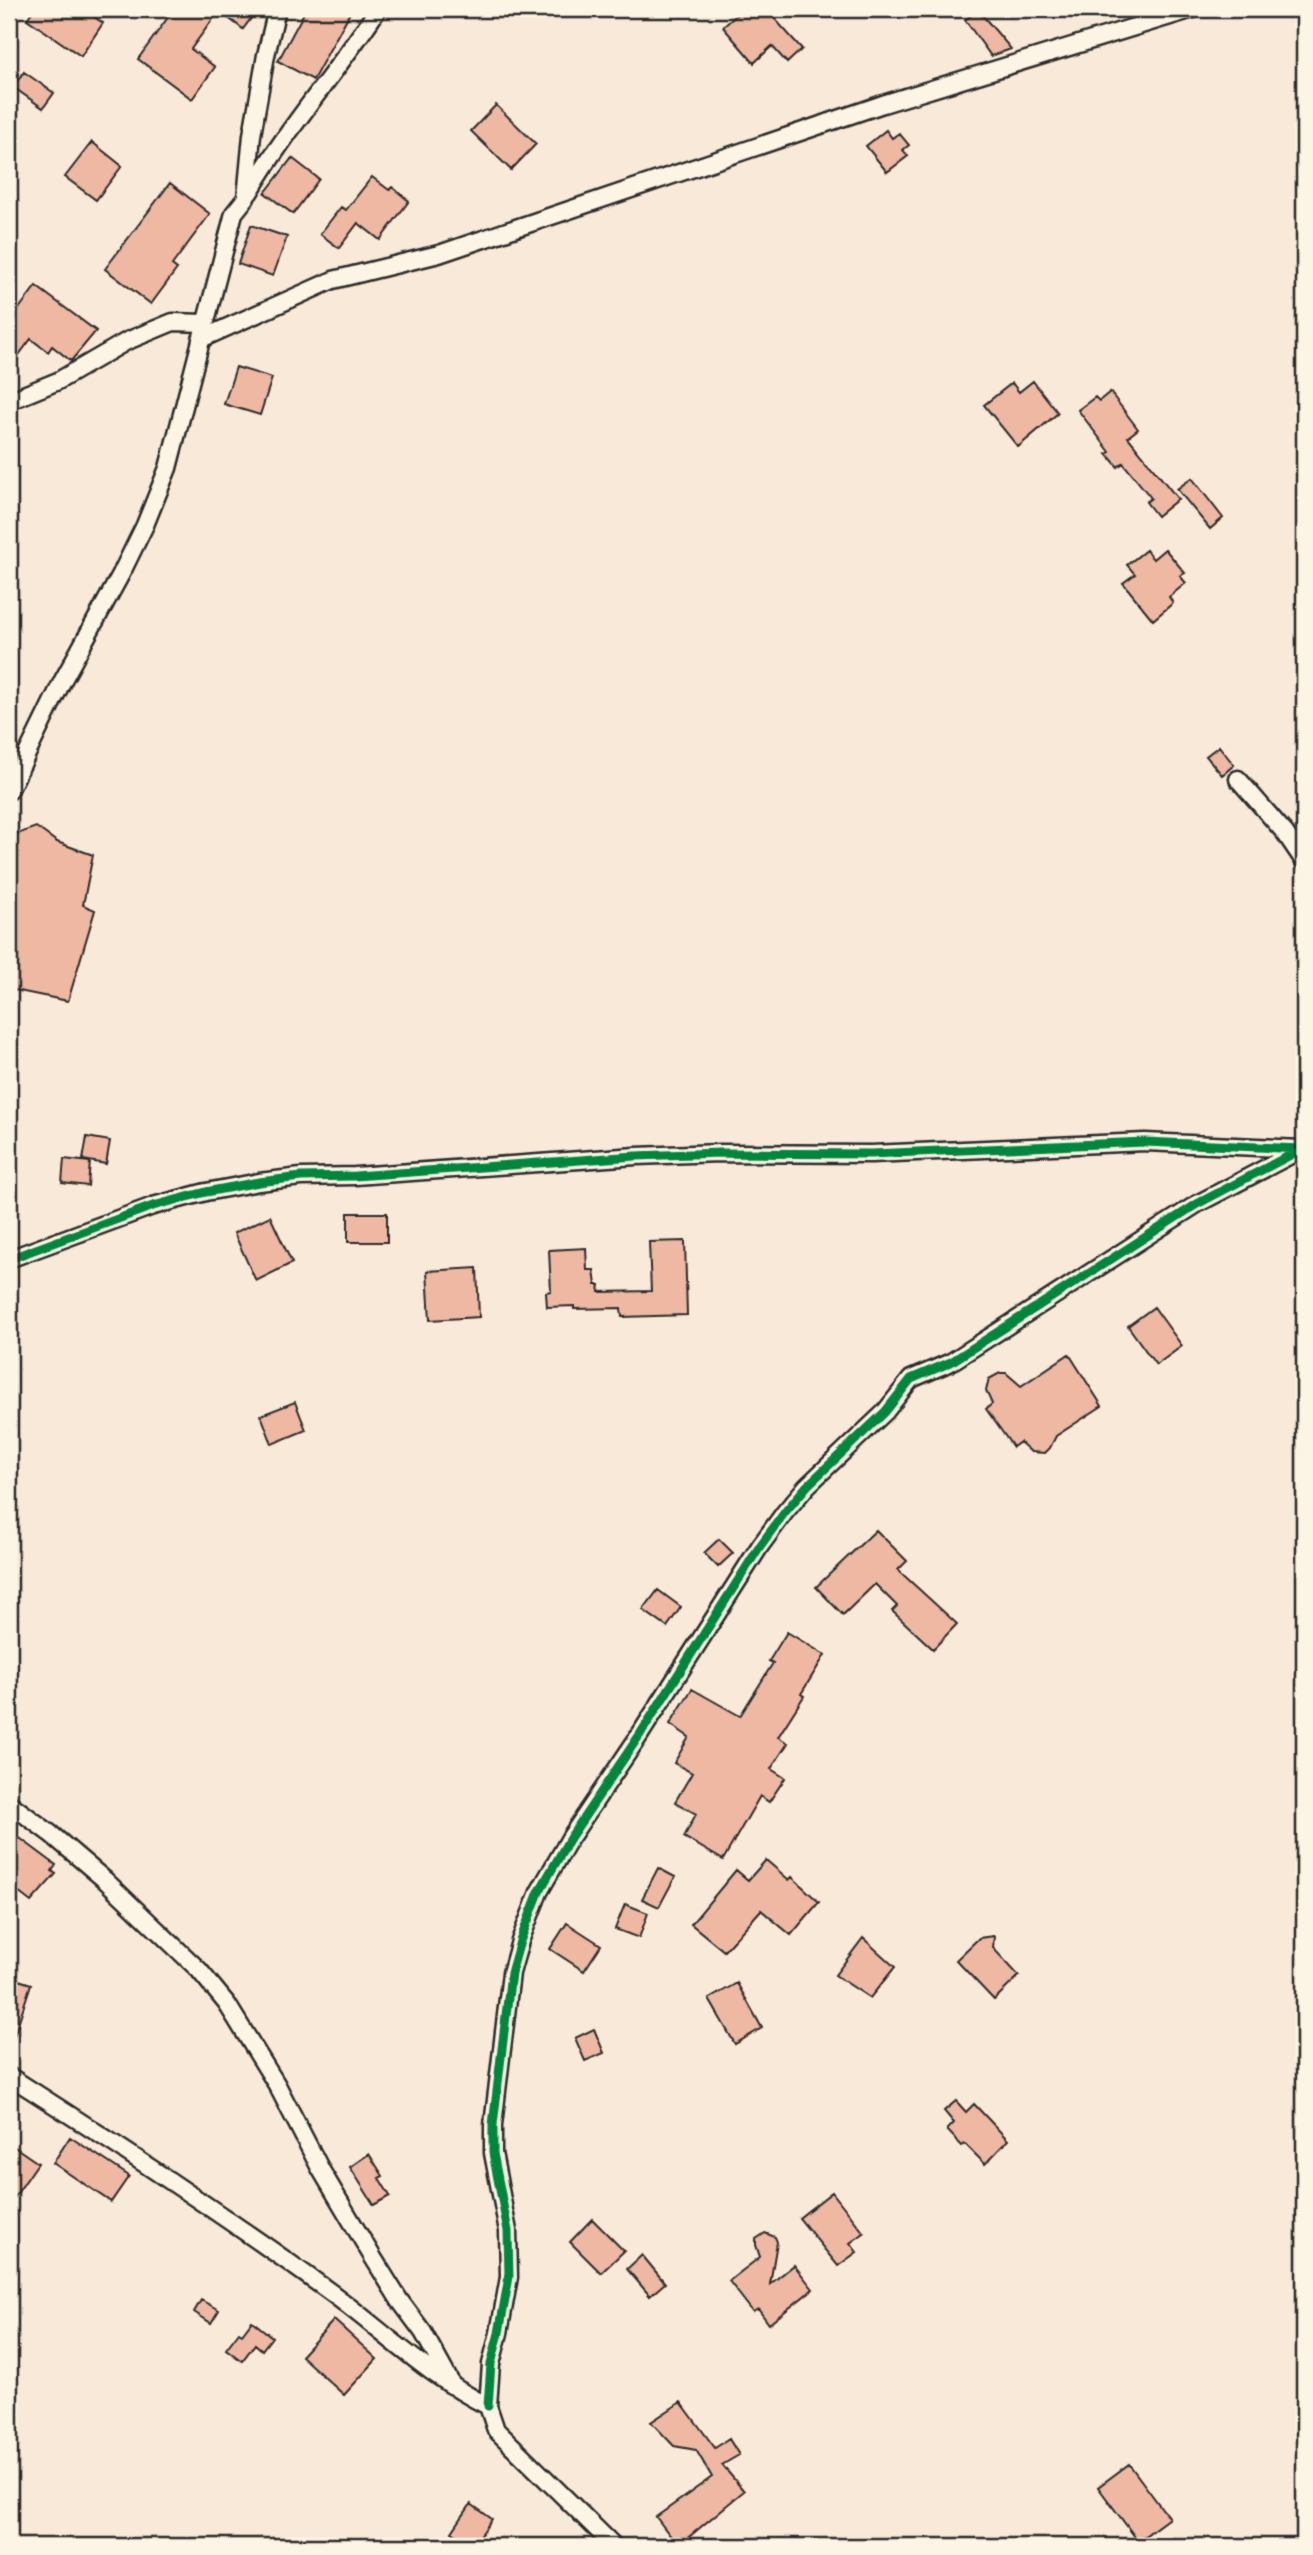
<svg xmlns="http://www.w3.org/2000/svg" width="1313" height="2555" font-family="Sriracha,sans-serif">
  <style>
    .building { fill: #eeb8a2; stroke: #2b2b2b; stroke-width: 2 }
    .lines { fill: none; stroke-linecap: round; stroke-linejoin: round }
    .street-casing { stroke: #2b2b2b; stroke-width: 21 }
    .street { stroke: #fcf5e5; stroke-width: 16 }
    .cycleway-casing { stroke: #fcf5e5; stroke-width: 13 }
    .cycleway { stroke: #00873e; stroke-width: 9 }
  </style>
  <rect width="100%" height="100%" fill="#f9e9d8"/>
  <filter id="ink" filterUnits="userSpaceOnUse"><feTurbulence type="fractalNoise" baseFrequency=".0143" numOctaves="2"/><feDisplacementMap in="SourceGraphic" scale="14" xChannelSelector="R" yChannelSelector="G"/><feConvolveMatrix kernelMatrix="1 2 1 2 8 2 1 2 1" color-interpolation-filters="sRGB"/></filter>
  <g filter="url(#ink)">
    <path class="building" d="M34 9H82L103 23 81 56 27 19Z
      M174 9H258L243 29 219 11 191 49 215 67 192 99 138 59Z
      M306 9H352L313 80 278 61Z
      M743 9H766L802 49 787 63 772 46 754 63 723 27Z
      M978 10 1011 49 991 56 965 20Z
      M24 72 54 93 43 108 13 87Z
      M496 105 536 144 511 170 471 131Z
      M886 130 892 138 899 133 909 145 903 150 908 156 887 172 866 146Z
      M92 142 122 166 96 200 65 177Z
      M292 158 319 179 293 214 265 193Z
      M372 177 389 190 392 187 409 201 380 240 358 223 339 248 320 234 341 207 346 210Z
      M170 183 210 214 172 265 177 269 151 304 105 269Z
      M251 225 287 237 273 276 238 264Z
      M36 286 96 331 71 361 52 346 48 352 31 339 9 368V322Z
      M236 367 272 378 260 415 224 404Z
      M1033 381 1058 413 1018 447 984 405 1012 383 1019 392Z
      M1110 392 1138 429 1128 437 1178 499 1157 516 1146 502 1151 498 1123 463 1118 467 1107 454 1110 452 1078 410 1095 397 1099 401Z
      M1192 478 1223 518 1210 529 1177 489Z
      M1165 549 1185 573 1180 576 1186 583 1169 597 1173 603 1153 620 1123 583 1135 574 1127 565 1146 550 1153 559Z
      M1219 746 1234 765 1222 775 1206 756Z
      M36 827 57 842 93 855 83 905 95 910 68 1001 9 989V844L12 836Z
      M87 1137 110 1141 106 1164 83 1160Z
      M64 1159 90 1162 88 1186 62 1183Z
      M348 1213H387V1242H348Z
      M270 1216 292 1263 256 1281 234 1233Z
      M685 1241 687 1315 622 1317 621 1308 574 1309V1306L547 1307 546 1292 551 1291 549 1250 586 1248 587 1270H594L596 1285H600L599 1292 651 1291 649 1242Z
      M477 1268 479 1317 430 1320 427 1271Z
      M1154 1307 1182 1346 1156 1365 1128 1326Z
      M1069 1354 1102 1406 1056 1436 1050 1448 1045 1453 1031 1452 1020 1442 1013 1447 986 1409 992 1404 986 1391 989 1379 1000 1373H1006L1021 1386Z
      M295 1402 306 1430 272 1444 261 1415Z
      M876 1530 907 1561 898 1570 957 1624 933 1649 892 1611 897 1606 875 1584 843 1615 816 1587Z
      M719 1539 733 1553 718 1567 704 1553Z
      M658 1590 681 1607 667 1627 643 1610Z
      M787 1632 825 1655 801 1694 804 1696 778 1737 788 1743 771 1769 785 1778 769 1802 760 1796 723 1860 684 1837 696 1814 675 1802 692 1773 674 1763 689 1737 670 1724 692 1689 740 1716 773 1663 769 1661Z
      M9 1830 56 1865 52 1871 56 1874 31 1902 9 1885Z
      M766 1860 789 1880 792 1877 819 1902 791 1935 761 1910 724 1951 691 1924 736 1870 748 1880Z
      M658 1868 675 1877 659 1907 642 1899Z
      M625 1904 648 1913 639 1938 615 1929Z
      M567 1923 601 1945 584 1971 550 1949Z
      M994 1936 993 1948 1019 1976 994 2000 956 1960 979 1938Z
      M863 1938 895 1967 870 1998 835 1975Z
      M9 1977 31 1984 12 2042H9Z
      M737 1983 762 2028 735 2044 709 1999Z
      M594 2029 604 2053 585 2061 575 2038Z
      M956 2101 966 2112 974 2104 1008 2140 985 2164 965 2144 962 2146 947 2130 954 2123 944 2111Z
      M70 2137 129 2176 111 2202 53 2163Z
      M9 2143 38 2163 9 2205Z
      M369 2154 383 2176 379 2178 390 2196 374 2205 350 2167Z
      M832 2192 864 2233 850 2243 857 2252 838 2266 799 2218Z
      M592 2219 624 2251 601 2273 570 2242Z
      M765 2233 775 2237 777 2242 770 2284 794 2265 813 2289 769 2324 758 2309 753 2312 729 2281 760 2257 756 2245V2239Z
      M642 2255 665 2283 650 2296 627 2269Z
      M201 2300 219 2310 211 2323 194 2312Z
      M334 2320 377 2359 344 2395 301 2356Z
      M252 2321 272 2337 262 2350 255 2344 242 2361 226 2349 239 2332 242 2334Z
      M681 2402 715 2448 729 2439 739 2455 722 2465 744 2491 678 2546 656 2517 712 2477 696 2450 674 2446 651 2422Z
      M1129 2464 1169 2518 1138 2541 1098 2487Z
      M471 2504 492 2519 473 2546 452 2532Z"/>
    <g class="lines">
      <g class="street-casing">
        <path id="street" d="M249 193C287 128 337 72 378 9
          M201 339 333 280 439 254 883 104 1193 9
          M9 401 58 381 127 341 173 322 204 323
          M1238 779 1285 833 1304 861
          M9 791 63 680 121 574 145 525 168 468 234 213 246 198 252 135 266 55 277 9
          M9 1259 153 1206 206 1192 259 1182 301 1177 355 1176 636 1156 720 1153 871 1154 1145 1142 1302 1149
          M9 1803 51 1834 105 1880 199 1970 227 2004 277 2085 321 2170 372 2256 400 2301 423 2332 450 2381
          M9 2076C116 2144 222 2214 326 2289 379 2327 428 2377 488 2406L496 2430 614 2546
          M488 2406 491 2364 499 2333 509 2277 508 2231 493 2153V2125L511 1973 520 1941 539 1892 570 1838 639 1736 760 1546 785 1512 807 1486 885 1412 911 1379 951 1362 1197 1204 1302 1149"/>
      </g>
      <use href="#street" class="street"/>
      <g class="cycleway-casing">
        <path id="cycleway" d="M9 1259 153 1206 206 1192 259 1182 301 1177 355 1176 636 1156 720 1153 871 1154 1145 1142 1301 1149
          M488 2406 491 2364 499 2333 509 2277 508 2231 493 2153V2125L511 1973 520 1941 539 1892 570 1838 639 1736 760 1546 785 1512 807 1486 885 1412 911 1379 951 1362 1197 1204 1302 1149"/>
      </g>
      <use href="#cycleway" class="cycleway"/>
    </g>
  </g>
  <rect width="1313" height="2555" fill="none" stroke="#fcf5e5" stroke-width="35"/>
  <rect x="18" y="18" width="1278" height="2520" fill="none" stroke="#2b2b2b" stroke-width="2.5" filter="url(#ink)"/>
</svg>
